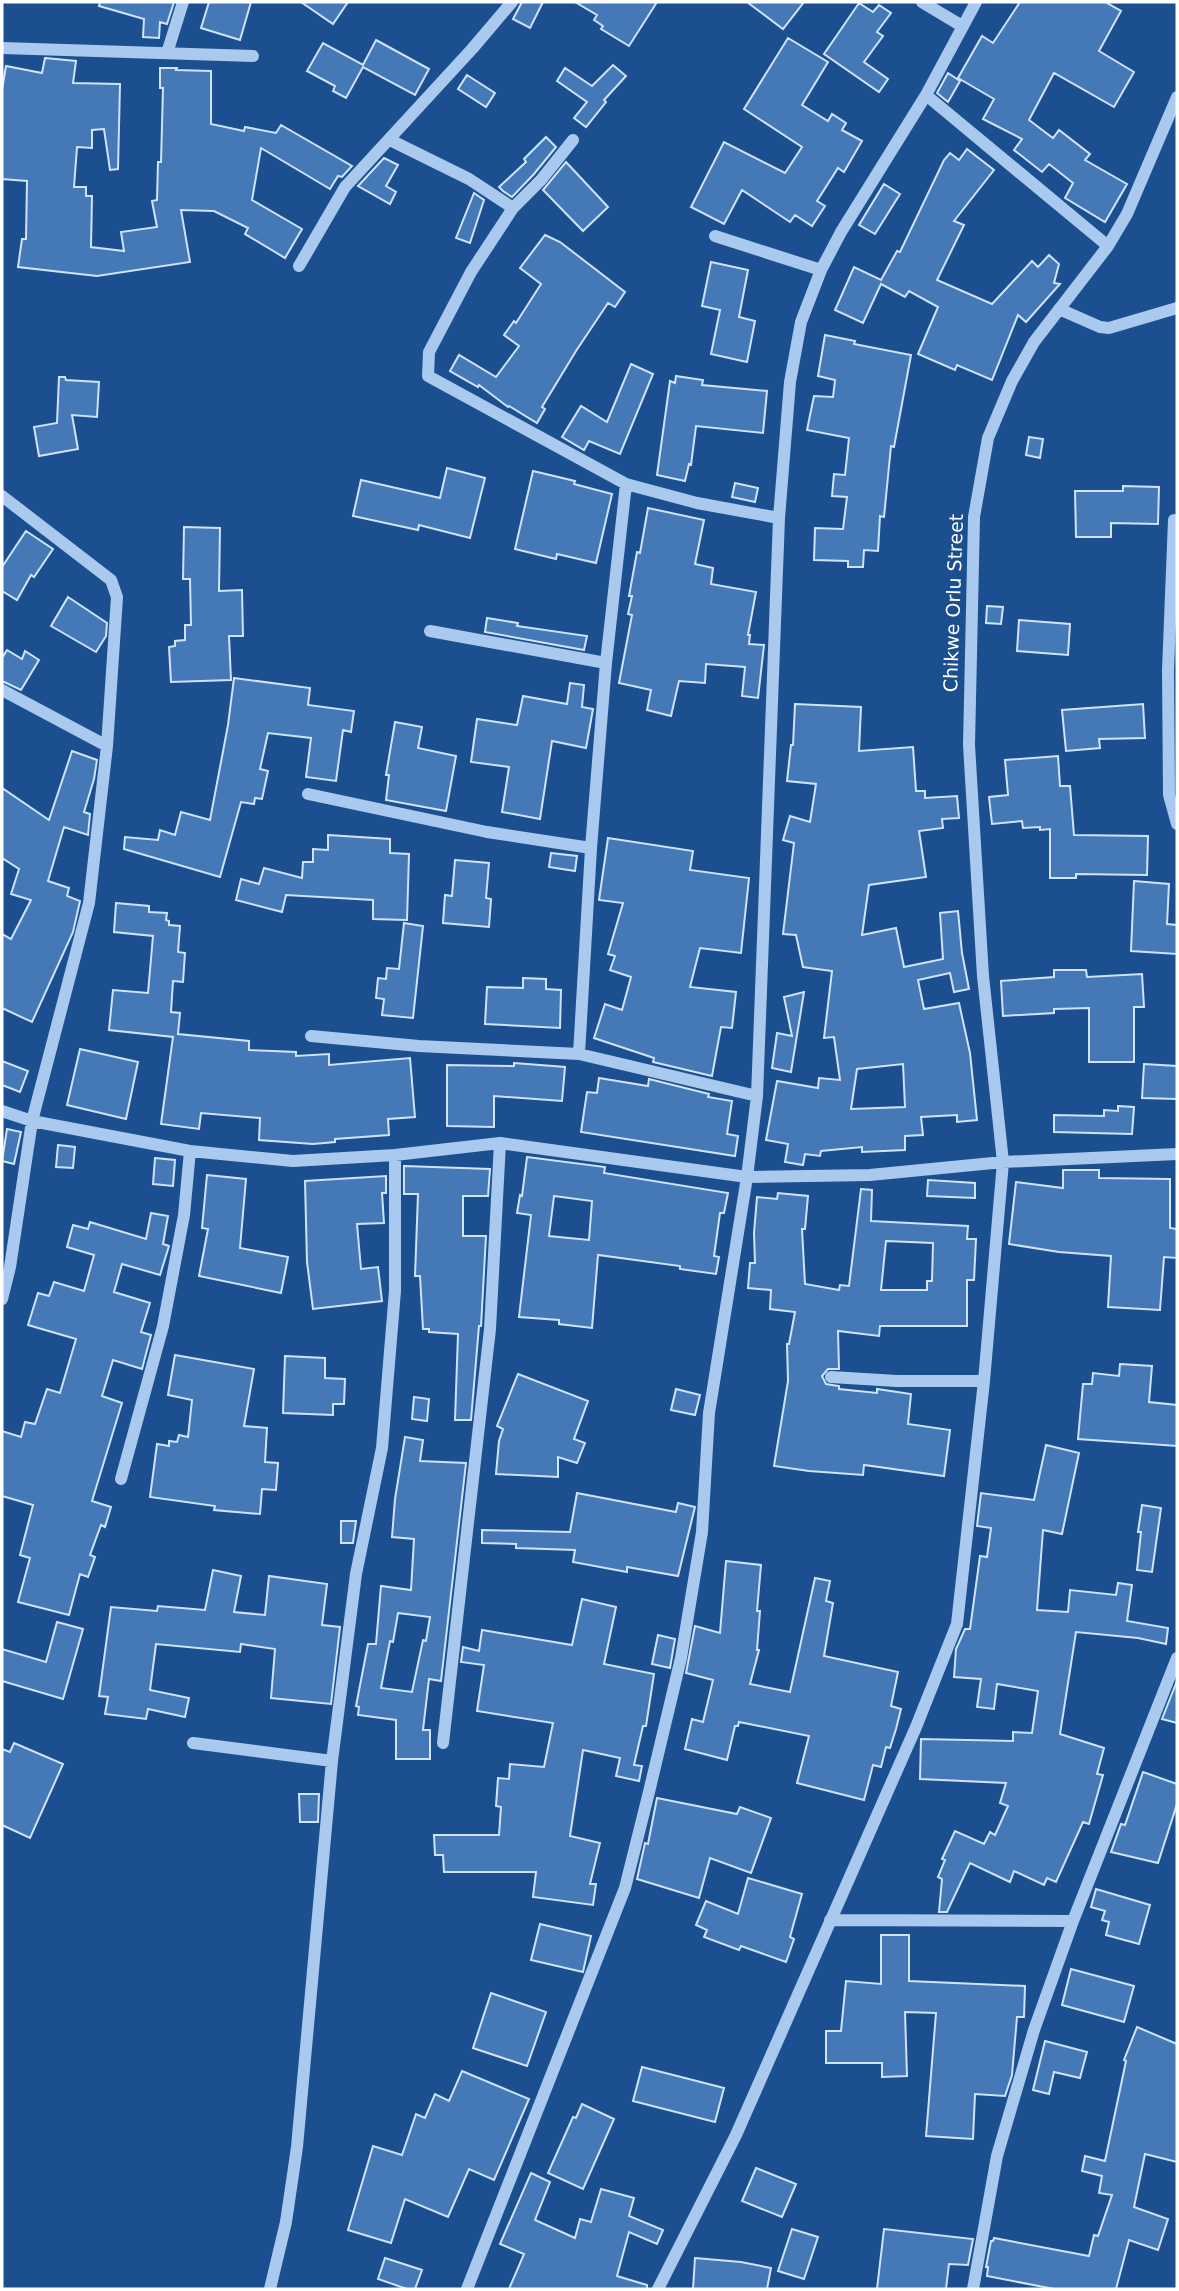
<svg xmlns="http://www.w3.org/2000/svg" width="1179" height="2291" font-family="'DejaVu Sans',sans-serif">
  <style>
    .building { fill: #4478b7; stroke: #cfe3fa; stroke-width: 2; fill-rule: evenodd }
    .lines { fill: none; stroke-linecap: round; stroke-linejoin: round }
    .minor { stroke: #a9c9ee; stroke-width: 12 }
    .labels { text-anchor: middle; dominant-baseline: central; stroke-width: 5; stroke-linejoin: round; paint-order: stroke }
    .street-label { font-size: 19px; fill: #fff; stroke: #1b4f8f }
  </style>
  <rect width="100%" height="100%" fill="#1b4f8f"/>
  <path class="building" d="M100 2H174L167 24 160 22 159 38 143 37 144 19 99 6Z
    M209 2H251L240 40 201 28Z
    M301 2H348L333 24Z
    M522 2H543L530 28 513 19Z
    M575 2H657L629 46 601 29 603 26 594 20 597 15Z
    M747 2H804L783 29Z
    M1020 2H1105L1121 11 1099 51 1134 72 1114 107 1054 73 1029 120 1053 138 1059 130 1090 154 1085 160 1127 184 1105 222 1065 198 1073 183 1049 164 1042 172 1014 150 1022 139 983 119 994 99 958 78 982 36 993 43Z
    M859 3 873 12 879 5 891 13 877 32 883 36 864 62 888 79 879 92 824 54Z
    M788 38 828 62 802 105 828 121 832 114 846 123 842 130 862 141 844 172 838 168 817 201 825 206 812 226 795 215 790 222 742 190 724 224 691 207 724 142 785 173 802 147 744 109Z
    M376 40 429 69 415 95 363 67 346 98 333 91 335 86 307 71 323 43 363 65Z
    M45 58 76 61 73 83 120 84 118 169 110 170 104 129 92 130V148L77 147 74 187H86V196H92L91 247 124 251 121 232 157 227 152 201 157 200 158 162H161L163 88H160V68H177L176 70 211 71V124L244 131 245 127 276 133 281 125 352 166 342 177 338 176 330 189 261 148 252 200 302 229 285 258 245 234 248 228 214 211 181 210 190 262 97 276 18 267 22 239H26L27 181 2 179V90L6 66 42 73Z
    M613 65 626 76 604 100 606 102 586 127 574 118 587 102 557 81 565 68 592 86Z
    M948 73 960 81 948 102 937 93Z
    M467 75 495 93 486 107 458 89Z
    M546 137 556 147 534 174 512 197 503 191 499 187 526 162 524 159Z
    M967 149 994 170 954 221 964 225 937 280 992 304 1032 261 1038 267 1049 255 1059 264 1054 283 1060 284 1026 322 1018 315 992 380 957 365 955 370 918 354 938 307 909 291 905 297 881 284 863 323 835 310 854 267 881 280 897 251 900 252 944 160 950 153 959 160Z
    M384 158 398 165 386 186 396 192 390 204 358 186Z
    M566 162 608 207 583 231 543 190Z
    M884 184 900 194 875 234 859 225Z
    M474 193 484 200 470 243 456 238Z
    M545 235 560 242 625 292 615 307 608 303 576 351 542 407 545 409 537 423 509 406 508 407 479 385 478 387 450 371 459 355 496 377 519 346 504 335 514 321 516 323 541 284 520 268Z
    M711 262 748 270 739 317 755 321 747 362 711 354 720 310 702 306Z
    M825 335 855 341 854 344 911 355 894 447 891 446 884 517 880 516 878 551 864 550 863 567H848V561L814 560 815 528 843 529 847 497 832 496 834 474 845 475 849 438 807 430 814 396 833 397 835 380 818 376Z
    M631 364 653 374 620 454 589 441 584 450 562 437 581 406 607 422Z
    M676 376 703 380 702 385 767 391 763 433 696 426 691 465 689 464 685 481 657 475 670 381 675 383Z
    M59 377H65L66 380 99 382 97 417 72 415 78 449 39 456 34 427 57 423Z
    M1029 437 1043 439 1040 458 1026 455Z
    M447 468 485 478 470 538 419 525 418 530 353 516 361 480 440 498Z
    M533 471 575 481 574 484 612 494 596 563 557 554 556 559 515 549Z
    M735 483 758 488 755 502 732 497Z
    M1123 486 1159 487 1158 524 1111 523V537H1076L1075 491H1123Z
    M648 508 704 520 695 564 713 568 711 584 756 592 748 635H750L749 644 764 645 758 698 742 696 745 667 706 664 705 683 679 681 671 716 647 710 651 690 619 683 632 615 628 614 632 596H629L637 552 640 553Z
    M184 527 220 528 219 591 242 590 243 636H229L231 680 171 682 169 647 175 646V641L185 640V625H191L190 579H183Z
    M26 531 53 549 34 577 31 575 17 600 2 591V567Z
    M68 597 107 623 106 636 96 652 51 626Z
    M987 606 1003 607 1001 624 986 623Z
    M487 618 518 623 517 626 587 636 584 650 485 632Z
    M1019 620 1070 624 1068 655 1017 651Z
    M7 650 22 659 25 651 39 660 21 690 2 681V658Z
    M234 678 310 688 308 705 354 711 351 732 343 730 336 781 306 777 311 738 268 733 260 769 268 771 262 799 255 798 254 804 241 802 220 877 124 849 125 837 158 840 160 830 175 835 181 812 210 820 228 725Z
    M570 683 584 685 582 707 593 709 586 748 552 741 540 819 502 812 509 767 471 762 477 719 517 725 523 696 567 704Z
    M795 704 861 707 859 751 913 747 916 791H925V798L957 796 959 818 942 819 943 828 919 831 926 877 869 885 862 935 896 928 904 967 943 959 940 913 958 911 962 953 969 989 954 992 950 973 918 980 924 1009 959 1003 970 1053 977 1120 957 1122V1115L921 1117 923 1135 905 1136V1150L862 1152V1147L821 1151 820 1156 805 1154 803 1165 785 1162 788 1144 766 1140 777 1081 818 1088 819 1078 840 1080 834 1037 824 1038 832 971 803 967 796 935 783 934 794 843 783 840 790 816 810 822 816 784 787 781 791 745H793ZM903 1064 905 1107 851 1109 857 1069Z
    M1143 704 1145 738 1099 739 1100 748 1066 751 1062 710Z
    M395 722 422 727 418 748 456 756 446 811 386 800 389 775H386Z
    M72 751 97 760 94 779 84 812 90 814 88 835 64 827 48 881 69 888 67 896 80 901 73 932 32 1022 2 1008V934L11 939 31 900 11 894 19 869 2 858V788L49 820Z
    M1058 756 1060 786H1070L1074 835 1148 836 1147 875 1076 874V878H1050V829L1040 830V827L1023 828 1022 821 992 824 989 797 1008 795 1005 760Z
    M328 835 390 839V853L409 854 407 920 373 919V900L286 895 282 912 236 900 241 879 259 884 264 868 302 878 303 862H313V849L328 850Z
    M608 838 693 851 690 870 749 878 741 953 700 948 690 987 736 992 732 1028 721 1027 712 1076 653 1062 654 1058 594 1038 605 1004 622 1010 631 977 610 970 615 956 608 954 623 903 599 900Z
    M551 853 577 856 575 871 549 867Z
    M455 860 489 863 486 898 491 899 489 927 443 923 445 895 452 896Z
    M1134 881 1169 884 1167 924 1177 925V954L1131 951Z
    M116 903 149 906V912L167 913 166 920 169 921V925L180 926 178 952 185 953 183 982 173 981 171 1012 180 1013 178 1034 249 1041V1050L296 1052V1056L329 1054V1065L410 1058 415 1117 388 1119 389 1135 335 1139V1142L313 1144 259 1140 260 1118 201 1113 199 1129 161 1124 173 1037 109 1030 113 990 148 993 153 936 114 932Z
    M404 923 423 926 413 1018 382 1015 384 999 376 998 378 978 386 979 387 968 399 969Z
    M1054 970H1086L1087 977 1142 974 1144 1007H1134V1062H1089V1008L1054 1009V1013L1003 1016 1001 981 1054 977Z
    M523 978 546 979V989L561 990 560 1028 485 1024 487 987 523 988Z
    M804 992 791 1072 772 1068 777 1033 792 1036 784 997Z
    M80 1049 138 1062 126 1119 67 1105Z
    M2 1061 28 1071 20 1092 2 1085Z
    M514 1063 565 1067 562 1101 494 1096V1127L447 1126V1065L514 1066Z
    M1144 1064 1177 1066V1099L1142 1098Z
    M599 1078 648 1086 649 1079 709 1094 708 1097 732 1101 727 1134 738 1136 735 1156 581 1132 587 1092 597 1093Z
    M1118 1106 1134 1107 1132 1134 1054 1132V1115L1104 1116V1110L1118 1111Z
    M7 1129 21 1132 14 1164 2 1161Z
    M58 1145 75 1147 73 1168 56 1167Z
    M527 1157 605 1167 604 1173 728 1193 724 1213H720L714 1256 719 1257 716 1274 680 1269V1266L598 1255 592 1328 559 1324V1320L519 1317 531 1215 517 1213 520 1195 522 1196ZM554 1196 592 1201 589 1240 549 1236Z
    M155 1158 175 1160 173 1186 153 1184Z
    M404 1166 490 1169 488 1196H463V1236H486L481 1326H479L471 1420H455L458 1334 429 1332V1329H423L420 1276H415L418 1194H404Z
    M1063 1170H1099V1178L1170 1179V1228L1177 1229V1258L1164 1257 1160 1310 1108 1307 1111 1256 1059 1252 1009 1244 1016 1182 1063 1188Z
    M207 1175 246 1179 240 1248 288 1257 281 1293 199 1276 208 1229 202 1228Z
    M386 1176V1193H382L384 1223 357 1224 361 1269 378 1267 382 1301 313 1309 307 1262 305 1181Z
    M928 1180 975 1183V1198L927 1196Z
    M861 1189 872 1190 871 1221 968 1226 967 1239H976L974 1280H967V1326H880L879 1336 838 1331 839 1369H828L822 1376 826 1384 839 1386V1389L877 1393V1389L911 1394 908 1424 950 1430 944 1476 864 1465 863 1475 809 1471 774 1466 788 1381 787 1344H789L795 1312 770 1309 771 1290 748 1288 750 1263H755L754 1233 757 1197 777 1199 778 1193 808 1196 805 1229H802L805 1284 839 1290 840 1285 849 1286ZM886 1241 933 1243 932 1281H927V1290H881Z
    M151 1213 168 1216 163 1244 169 1246 160 1275 122 1264 114 1292 150 1303 141 1332 151 1335 142 1369 113 1360 102 1396 122 1403 92 1501 111 1507 105 1527 101 1525 90 1555 95 1557 88 1577 80 1574 69 1615 18 1602 30 1558 20 1555 33 1505 2 1496V1431L21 1437 25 1422 35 1424 47 1389 60 1393 76 1339 28 1325 38 1293 49 1296 54 1282 84 1291 94 1255 67 1247 73 1225 88 1229 90 1222 146 1239Z
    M175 1355 254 1369 244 1426 267 1428 265 1462 278 1463 276 1490 262 1489 260 1514 214 1510 215 1506 150 1497 157 1444 169 1446V1441L177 1442 179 1435 188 1437 192 1400 168 1395Z
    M285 1356 325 1358V1378L345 1379 344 1404H333V1415L283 1413Z
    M1120 1364 1152 1366 1149 1402 1177 1405V1446L1078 1439 1083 1384H1092L1093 1373 1119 1376Z
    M518 1374 588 1401 574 1439 585 1443 577 1463 558 1457V1477L496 1474 499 1441 503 1429 497 1426Z
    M676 1389 700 1395 695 1415 671 1410Z
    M414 1397 429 1399 427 1421 412 1419Z
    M405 1437 423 1440 420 1461 466 1463 441 1681 429 1679 423 1730H430V1759H396V1720L358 1715 359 1707 356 1706 368 1644H376L381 1586 411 1590 414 1539 392 1537 395 1499ZM398 1613 430 1617 426 1641 423 1640 412 1692 381 1688 390 1641 393 1642Z
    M1046 1445 1079 1453 1062 1534 1043 1530 1037 1610 1068 1612 1070 1590 1116 1595 1118 1583 1132 1585 1127 1621 1168 1628 1166 1644 1138 1638 1076 1632 1060 1734 1104 1748 1097 1774 1103 1775 1089 1824 1083 1822 1056 1882 1047 1878 1044 1885 1014 1871 1010 1882 970 1863 947 1912H939L942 1879 938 1877 945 1860 942 1859 955 1831 984 1844 990 1832 995 1835 1008 1806 1000 1803 1006 1783 920 1779 921 1739 1013 1741V1732L1032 1733 1038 1691 997 1684 994 1709 977 1707 981 1679 954 1677 956 1649 965 1629H970L980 1556 987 1557 991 1528 977 1526 981 1493 1034 1500Z
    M577 1493 676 1512 678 1503 695 1507 678 1576 627 1567V1572L573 1562 575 1550 516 1548V1544L482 1543V1530L570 1532Z
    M1142 1505 1161 1508 1152 1572 1137 1570 1141 1532H1138Z
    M341 1521H356L353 1543H341Z
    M726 1561 761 1565 757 1611H760L757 1650H759L750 1684 790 1692 815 1578 830 1581 826 1601 833 1603 824 1656 898 1672 891 1706 901 1709 896 1729 890 1748 886 1747 881 1767 873 1765 864 1800 797 1783 809 1736 739 1722 738 1726H735L727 1760 685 1749 692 1719 703 1722 713 1680 686 1673 695 1626 720 1633Z
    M213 1570 241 1576 234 1612 265 1615 269 1576 327 1584 322 1625 340 1627 331 1704 271 1698 275 1649 241 1644 240 1652 156 1644 150 1690 189 1698 185 1717 148 1709 146 1719 105 1714 108 1697 99 1696 111 1607 157 1611 158 1606 205 1610Z
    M582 1599 616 1607 604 1664 654 1674 646 1726H643L634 1765 642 1766 639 1781 616 1776 620 1758 583 1750 570 1836 600 1843 590 1884H596L593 1905 533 1897 536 1872H444L443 1855H435L434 1835H499L501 1807 496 1806 498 1778 509 1779 510 1764 544 1767 553 1723 477 1711 484 1665 461 1662 463 1647 479 1651 482 1630 572 1645Z
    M57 1622 83 1629 63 1699 2 1681V1649L46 1662Z
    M658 1635 675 1639 670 1668 652 1664Z
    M1177 1681V1723L1162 1719Z
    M14 1743 63 1764 30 1838 2 1825V1749L10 1752Z
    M1143 1772 1177 1784V1804L1158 1863 1111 1852 1121 1824 1125 1825Z
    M299 1794H319L318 1822H300Z
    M657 1798 737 1814 740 1807 771 1818 751 1873 710 1858 699 1898 637 1879 645 1843 648 1844Z
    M748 1878 802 1894 790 1937 794 1939 786 1962 741 1946 739 1950 704 1937 707 1930 696 1925 706 1901 738 1914Z
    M1096 1889 1150 1905 1139 1944 1106 1935 1109 1922 1102 1920 1105 1911 1091 1907Z
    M540 1924 591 1936 583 1972 531 1960Z
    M881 1935H909V1981L1025 1986 1024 2017H1017L1012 2075 1005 2096 975 2094 973 2139 926 2136 936 2013 905 2012 907 2076 882 2077V2063H826V2031H841L846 1981 881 1984Z
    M1071 1969 1134 1986 1124 2022 1062 2005Z
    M491 1993 546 2012 527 2066 473 2048Z
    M1137 2027 1177 2044V2162L1145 2154 1134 2207 1168 2219 1158 2250 1129 2240 1116 2289H1054L987 2276 988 2267H986L991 2241H993L994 2238 1089 2256 1094 2235 1098 2236 1112 2195 1099 2193 1102 2176 1082 2171 1085 2156 1105 2161 1126 2061 1124 2060Z
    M1045 2041 1087 2052 1080 2078 1054 2072 1049 2094 1033 2090Z
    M642 2067 724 2088 715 2122 633 2101Z
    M462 2071 529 2099 494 2180 469 2169 448 2217 405 2199 391 2243 348 2230 373 2146 402 2155 416 2114 425 2118 435 2094 449 2101Z
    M582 2104 614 2119 583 2189 548 2173 573 2117 576 2118Z
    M756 2168 796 2184 782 2217 742 2201Z
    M531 2173 550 2182 535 2220 575 2238 580 2219 591 2222 601 2189 634 2198 629 2216 663 2230 657 2244 629 2232 617 2276 647 2285V2289H509L524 2254 500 2244Z
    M792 2229 818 2237 804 2279 778 2271Z
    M884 2229 973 2239 968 2265 949 2264 946 2289H877Z
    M385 2258 422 2270 415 2289H407L378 2279Z
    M695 2258 741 2262 771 2268 767 2289H693Z"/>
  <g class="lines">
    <path class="minor" d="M922 2 962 26
      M2 48 253 56
      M167 53 183 2
      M926 95 1108 246
      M390 140 469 179 513 208
      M573 140 541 180 513 208 471 272 429 352 428 376 626 484 697 503 779 518
      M715 236 821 270
      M299 266 345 187 472 49 512 2
      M1059 309 1100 327 1109 328 1177 308
      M2 496 111 580 117 597 107 746 89 903 32 1121 10 1267 2 1299
      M1174 520 1168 670 1169 795 1177 824
      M430 631 606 663
      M2 690 107 746
      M308 794 487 832 591 848
      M311 1036 419 1046 579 1054 757 1096
      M579 1054 591 848 606 663 626 484
      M2 1111 32 1121 190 1151 293 1161 395 1155 500 1143 747 1177 870 1175 1003 1162 1177 1154
      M831 1377 897 1381H984
      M121 1479 163 1326 184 1215 190 1151
      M193 1743 332 1761
      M443 1743 490 1329 500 1143
      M830 1920 1073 1921
      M270 2289 286 2222 297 2147 332 1761 356 1574 382 1448 395 1291V1155
      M467 2289 625 1888 649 1792 681 1658 702 1532 709 1413 747 1177 757 1096 779 518 790 382 801 322 821 270 841 232 926 95 976 2
      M658 2289 736 2135 916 1727 957 1624 984 1381 1003 1162 983 976 969 745 974 517 988 438 1012 381 1034 342 1108 246 1127 214 1177 97
      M973 2289 997 2156 1034 2030 1073 1921 1177 1658"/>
  </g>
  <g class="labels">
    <g class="street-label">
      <text transform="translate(953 603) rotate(-88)">Chikwe Orlu Street</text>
    </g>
  </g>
  <rect width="1179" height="2291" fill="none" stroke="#ffffff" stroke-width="7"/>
</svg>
